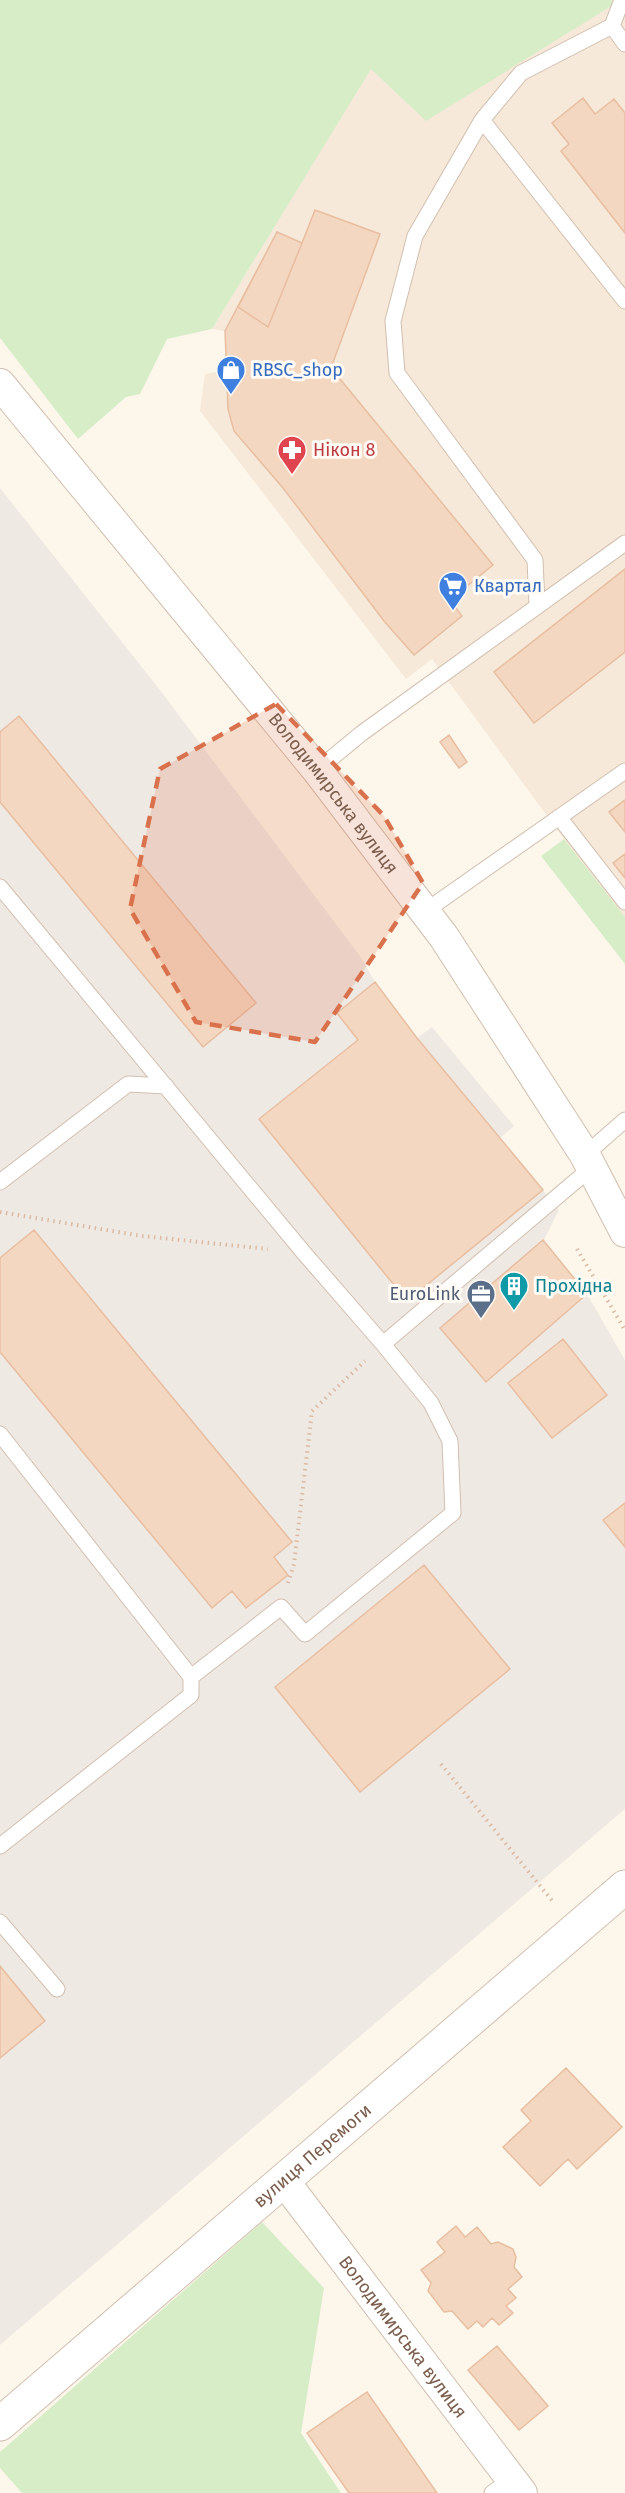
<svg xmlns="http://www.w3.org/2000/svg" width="625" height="2493" font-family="'Fira Sans',sans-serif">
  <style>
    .residential { fill: #f6e9d9 }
    .industrial { fill: #efe9e4 }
    .green { fill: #d6edc8 }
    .building { fill: #f4d7c1; stroke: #e8bea1; stroke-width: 1.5 }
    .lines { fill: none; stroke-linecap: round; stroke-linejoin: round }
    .service-casing { stroke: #d2bfaf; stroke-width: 17 }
    .minor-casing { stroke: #d2bfaf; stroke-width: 32 }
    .tertiary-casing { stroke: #d2bfaf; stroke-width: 35 }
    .path { stroke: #dabaa3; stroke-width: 4; stroke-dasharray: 1.5 4.5; stroke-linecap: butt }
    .service { stroke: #fff; stroke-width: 15 }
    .minor { stroke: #fff; stroke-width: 30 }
    .tertiary { stroke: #fff; stroke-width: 33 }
    .marked { fill: #da714d; fill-opacity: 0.2; stroke: #da714d; stroke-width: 4.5; stroke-dasharray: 12 8; stroke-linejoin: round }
    .labels { text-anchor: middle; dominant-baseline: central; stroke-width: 6; stroke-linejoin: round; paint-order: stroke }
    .shop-label { font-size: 18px; fill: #366cbe; stroke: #fffaf3; text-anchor: start }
    .health-label { font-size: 18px; fill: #be3a42; stroke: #fffaf3; text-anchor: start }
    .street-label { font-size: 18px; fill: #7b5e4c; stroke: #fffaf3 }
    .culture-label { font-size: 18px; fill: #0d838f; stroke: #fffaf3; text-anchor: start }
    .service-label { font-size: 18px; fill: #4e5e75; stroke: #fffaf3; text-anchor: end }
  </style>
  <rect width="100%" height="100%" fill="#fdf7eb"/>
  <path class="residential" d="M621 0H625V917L564 839 432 659 406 679 200 411 205 374 226 370 225 331 212 329 371 68Z"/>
  <path class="industrial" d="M0 488 160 690 360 956 375 982 417 1038 432 1027 514 1126 500 1138 559 1210 544 1240 587 1294 625 1360V1809L0 2345Z"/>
  <path class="green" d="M0 0H621L426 121 371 69 212 329 167 339 140 394 126 397 78 439 0 338Z
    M564 839 625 917V964L541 856Z
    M262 2222 324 2288 301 2433 341 2493H22L0 2468V2452Z"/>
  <path class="building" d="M583 98 595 114 614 99 625 113V233L561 151 569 144 552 123Z
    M315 210 380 234 331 368 493 565 450 600 462 616 414 655 384 621 283 488 234 431 228 409 225 331 277 232 302 243Z
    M277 232 302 243 268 327 238 307Z
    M625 569V652L534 723 494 672Z
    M19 716 256 1003 203 1047 0 802V732Z
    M449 735 467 762 459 768 440 742Z
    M625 800V832L609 812Z
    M625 800V832L609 812Z
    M625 854V878L613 863Z
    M375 982 417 1038 543 1190 407 1301 259 1119 358 1040 337 1013Z
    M34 1230 292 1542 274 1557 288 1575 246 1608 232 1591 212 1608 0 1352V1258Z
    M543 1240 587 1294 486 1382 440 1328Z
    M563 1339 607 1395 552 1438 508 1383Z
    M625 1503V1547L603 1520Z
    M424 1565 510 1669 360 1792 275 1687Z
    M0 1966 45 2021 0 2058Z
    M566 2068 622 2127 577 2169 568 2159 540 2186 503 2147 531 2121 521 2110Z
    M456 2226 465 2237 477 2227 491 2244 498 2242 513 2249 516 2257 514 2267 522 2277 508 2289 516 2298 506 2306 513 2313 499 2325 492 2318 483 2327 477 2321 468 2329 452 2311 444 2312 428 2291 431 2283 421 2270 445 2252 437 2242Z
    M497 2346 548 2406 519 2430 468 2370Z
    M367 2392 437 2493H349L307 2433Z"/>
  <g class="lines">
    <g class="service-casing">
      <path id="service" d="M622 0 612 26 625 44
        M482 120 625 301
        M537 606 535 560 397 373 393 321 415 236 482 120 521 73 612 26
        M317 770 362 733 625 543
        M559 817 625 902
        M0 887 304 1253 383 1344 591 1168
        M424 912 625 771
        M585 1155 625 1120
        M0 1182 128 1084 166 1086
        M0 1434 191 1677 281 1607 305 1634 453 1513 450 1441 431 1403 383 1344
        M0 1846 191 1695V1677
        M0 1922 57 1989
        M492 2493 511 2479"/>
    </g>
    <g class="minor-casing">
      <g id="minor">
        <path id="s1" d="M0 384 317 770 444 937 585 1155 625 1232"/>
        <path id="s2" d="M284 2181 522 2493"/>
      </g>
    </g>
    <g class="tertiary-casing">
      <g id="tertiary">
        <path id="s3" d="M0 2424 625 1887"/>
      </g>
    </g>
    <path class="path" d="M0 1212 142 1236 268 1249
      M577 1249 625 1330
      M288 1583 294 1564 312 1411 365 1361
      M441 1764 554 1903"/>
    <use href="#service" class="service"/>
    <use href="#minor" class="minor"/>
    <use href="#tertiary" class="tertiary"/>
  </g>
  <path class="marked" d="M276 704 384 816 423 883 315 1042 196 1022 130 909 160 769Z"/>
  <defs>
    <g id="shop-pin" transform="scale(1.5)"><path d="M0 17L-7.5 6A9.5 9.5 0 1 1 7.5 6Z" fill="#3f7fe0" stroke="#fffaf3"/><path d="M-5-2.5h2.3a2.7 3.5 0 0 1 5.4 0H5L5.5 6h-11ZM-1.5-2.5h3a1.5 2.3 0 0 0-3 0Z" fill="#fff"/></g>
    <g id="pharmacy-pin" transform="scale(1.5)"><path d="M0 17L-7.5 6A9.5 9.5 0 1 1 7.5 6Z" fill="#e0444e" stroke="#fffaf3"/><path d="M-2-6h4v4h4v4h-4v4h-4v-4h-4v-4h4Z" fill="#fff"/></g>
    <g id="supermarket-pin" transform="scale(1.5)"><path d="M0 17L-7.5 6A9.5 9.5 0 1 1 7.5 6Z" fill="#3f7fe0" stroke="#fffaf3"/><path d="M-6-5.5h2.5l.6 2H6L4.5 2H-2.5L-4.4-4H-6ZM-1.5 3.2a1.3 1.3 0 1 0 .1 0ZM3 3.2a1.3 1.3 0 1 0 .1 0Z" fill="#fff"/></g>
    <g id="building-pin" transform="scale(1.5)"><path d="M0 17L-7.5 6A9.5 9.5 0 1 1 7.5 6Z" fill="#0f9aa8" stroke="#fffaf3"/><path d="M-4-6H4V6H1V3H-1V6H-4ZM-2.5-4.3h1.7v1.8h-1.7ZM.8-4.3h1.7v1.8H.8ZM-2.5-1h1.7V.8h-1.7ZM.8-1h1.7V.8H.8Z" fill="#fff"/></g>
    <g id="office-pin" transform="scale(1.5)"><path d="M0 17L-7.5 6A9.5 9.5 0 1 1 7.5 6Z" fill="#5c6f8a" stroke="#fffaf3"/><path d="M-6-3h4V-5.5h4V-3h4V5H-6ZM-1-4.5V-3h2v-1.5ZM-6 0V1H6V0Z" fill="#fff"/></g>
  </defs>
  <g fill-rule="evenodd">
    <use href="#shop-pin" x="231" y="370"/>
    <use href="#pharmacy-pin" x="292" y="450"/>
    <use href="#supermarket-pin" x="453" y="586"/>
    <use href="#building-pin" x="514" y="1286"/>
    <use href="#office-pin" x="481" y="1294"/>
  </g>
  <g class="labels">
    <g class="shop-label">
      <text x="252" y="370">RBSC_shop</text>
      <text x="474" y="586">Квартал</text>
    </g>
    <g class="health-label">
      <text x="313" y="450">Нікон 8</text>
    </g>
    <g class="street-label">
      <text stroke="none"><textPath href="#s1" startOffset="528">Володимирська вулиця</textPath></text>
      <text stroke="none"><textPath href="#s3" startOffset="412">вулиця Перемоги</textPath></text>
      <text stroke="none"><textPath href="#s2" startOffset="196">Володимирська вулиця</textPath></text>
    </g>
    <g class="culture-label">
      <text x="535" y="1286">Прохідна</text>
    </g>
    <g class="service-label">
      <text x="460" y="1294">EuroLink</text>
    </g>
  </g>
</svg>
